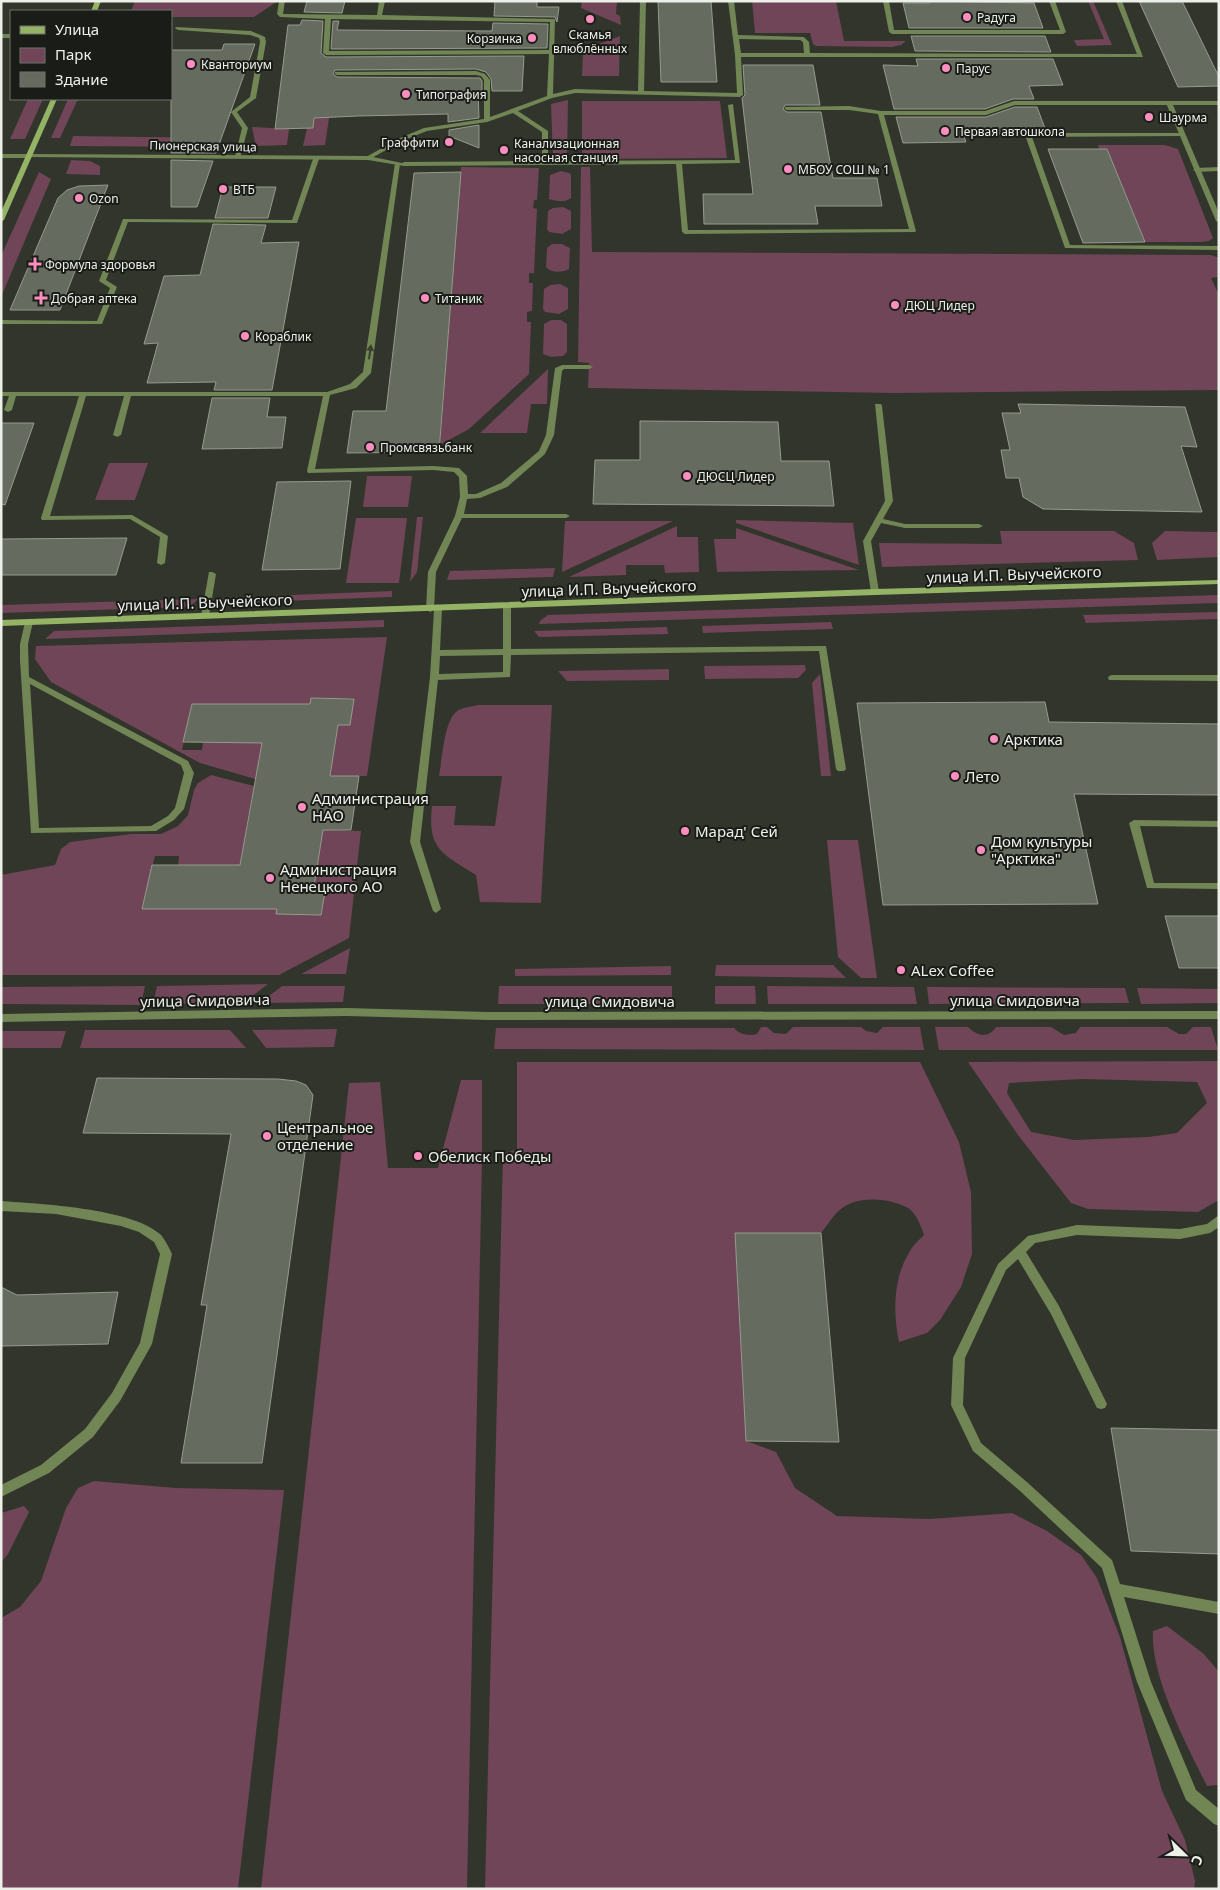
<svg xmlns="http://www.w3.org/2000/svg" width="1220" height="1890" font-family="'Noto Sans',sans-serif">
  <style>
    .green { fill: #6f4557; fill-rule: evenodd }
    .building { fill: #666b5f; stroke: #959b8e }
    .lines { fill: none; stroke-linecap: round; stroke-linejoin: round }
    .service { fill: #718555; fill-rule: evenodd }
    .pedestrian { fill: #718555; fill-rule: evenodd }
    .minor { fill: #718555; fill-rule: evenodd }
    .tertiary { fill: #718555; fill-rule: evenodd }
    .secondary { fill: #94b364; fill-rule: evenodd }
    .oneway { fill: #38412d }
    .poi-dot { fill: #fd8ebf; stroke: #1a1c17; stroke-width: 2 }
    .labels { text-anchor: middle; dominant-baseline: central; stroke-width: 4; stroke-linejoin: round; paint-order: stroke }
    .far-poi-label { font-size: 12px; fill: #edf0e9; stroke: #1a1c17; text-anchor: start }
    .far-street-label { font-size: 12px; fill: #edf0e9; stroke: #1a1c17 }
    .street-label { font-size: 15px; fill: #edf0e9; stroke: #1a1c17 }
    .poi-label { font-size: 15px; fill: #edf0e9; stroke: #1a1c17; text-anchor: start }
  </style>
  <rect width="100%" height="100%" fill="#31352b"/>
  <path class="green" d="M135 1H278L254 17H171V11H131Z
    M582 1H617L616 14 620 16 621 25 581 8Z
    M752 1H836L844 41H906L901 45 892 47 816 46 813 44 810 33H755Z
    M1088 1H1093L1112 45 1077 46 1074 40 1104 39Z
    M620 36 619 76H582L583 50Z
    M317 59 334 85 325 145 303 146 307 128H313Z
    M28 99H43L25 139H10Z
    M68 99H78L60 138H51Z
    M568 100 567 158 553 159 551 104Z
    M582 101H720L727 158 582 159Z
    M252 127 289 129 287 145 258 146 255 142Z
    M73 136 221 138 209 147 70 146Z
    M1098 145H1165L1178 149 1213 238 1209 241 1201 242H1145L1107 149H1099Z
    M71 160 90 161 100 166V175L66 174Z
    M461 167 539 168 537 200H534L533 208 537 209 534 273H529V283H533L532 311 527 312V322H531L529 374 469 429 440 445Z
    M581 167H590L592 252 1211 255 1219 258V277L1211 278 1219 295V390L893 393 588 388 589 363 578 362Z
    M561 171 569 173 571 175V198C565 203 556 201 549 199L550 175Z
    M39 172 51 179 1 297V256Z
    M563 207 571 211V229L562 234 549 232 547 229 548 211 553 208Z
    M552 244H562L570 248 569 269C562 273 551 273 546 267L547 248Z
    M560 284 568 288V309L559 314 545 312 543 309 544 289 550 285Z
    M551 320H561L567 324V352L563 356 551 357 543 354 544 324Z
    M548 369 547 404H531L527 433H480Z
    M109 463H148L135 500H95Z
    M367 476H412L408 507H363Z
    M417 517H423L417 572 410 582Z
    M356 518H407L399 583H346Z
    M736 520 853 523 859 565 736 523Z
    M565 521H673L562 572Z
    M677 526V537H698L699 572 665 573 664 565H626V575L569 577Z
    M736 528 859 570 717 572 714 539H736Z
    M1000 531H1114L1134 543 1138 560 882 567 879 543 1002 544Z
    M1165 531 1219 532V557L1157 560 1152 543Z
    M555 568 553 577 447 580 450 571Z
    M392 591V597L230 603 219 598Z
    M1219 595V603L539 624 540 621 548 615Z
    M198 599 190 607 1 613V605Z
    M1219 612V619L1086 623 1083 615Z
    M384 620V627L45 639 54 631Z
    M831 622 833 629 703 633 702 626Z
    M667 627 668 634 539 637 534 631Z
    M387 637 367 776H330L338 725H350L353 698H311L310 704H192L182 750H202L203 743H232L272 732 263 779H255L200 763 51 682 35 659 36 646Z
    M805 665 806 670 798 678 705 679 704 666Z
    M669 669V680L567 681 558 671Z
    M820 674 831 776H821L812 683Z
    M478 705H552L541 903 480 902 476 875C443 854 427 850 432 806H456L454 825 495 826 502 776H439C442 760 444 722 456 712 462 707 471 707 478 705Z
    M211 775 254 786 246 828 244 878 206 865H178L179 856H155L142 909H277V914L321 915 326 886H314L323 830 361 831 349 938 279 975H1V875L55 865 61 849 70 842 131 834H161L178 826 188 815 194 790 198 783Z
    M827 840H858L877 978H861L838 957Z
    M350 948 346 974H301Z
    M716 965H833L846 978 715 976Z
    M671 966V975L515 976V969Z
    M268 984 243 1003 153 1004 157 986Z
    M145 986 141 1005 1 1004V987Z
    M282 986H345L343 1002 260 1003Z
    M499 986H672V1004H498Z
    M715 986H755L756 1004H715Z
    M767 986 914 987 917 1004H768Z
    M927 987 1125 988 1129 1003 929 1004Z
    M1137 988 1219 989V1003L1141 1004Z
    M761 1027H767L774 1033 786 1034 793 1027H861L866 1031 877 1033 883 1027H920L924 1050 494 1049 496 1028H734C740 1035 748 1036 757 1034Z
    M935 1027H968C977 1036 988 1039 996 1027H1051L1064 1035 1076 1033 1080 1027H1167L1179 1034H1186L1193 1027H1211L1218 1050H939Z
    M337 1029 334 1047 266 1048 252 1030Z
    M85 1030H230L246 1048H80Z
    M1 1031H66L61 1048H1Z
    M1219 1061V1200L1198 1212 1088 1209 1071 1203 1018 1135 968 1062ZM1083 1079 1197 1082 1207 1103 1177 1133 1148 1137 1074 1140 1031 1132 1007 1093 1009 1083Z
    M517 1062H920L959 1142 971 1192 972 1254 961 1287 940 1320 927 1333 899 1342C893 1315 893 1278 909 1253 912 1246 919 1240 924 1235 921 1226 916 1213 908 1208 890 1198 858 1195 841 1209 833 1215 827 1226 821 1233H735L746 1441 776 1452 795 1488 837 1516 930 1519 1012 1513 1047 1531 1081 1555 1097 1578 1120 1637 1162 1791 1185 1840 1195 1881 1194 1889H485L503 1153 517 1150Z
    M461 1080H482V1159L467 1889H261L349 1083 380 1082 388 1168H438Z
    M94 1481 176 1488 284 1490 238 1889H1V1618L20 1607 41 1581 66 1508 78 1488Z
    M24 1506 29 1512 8 1554 1 1562V1513Z
    M1167 1626 1204 1654 1219 1672V1785L1207 1786C1187 1746 1150 1676 1153 1631Z"/>
  <path class="building" d="M307 1H345L342 13 304 12Z
    M495 1H537V7H559L557 22 555 17 494 16Z
    M658 1H711L717 82H661Z
    M930 1 1034 3 1043 28H909L903 3H930Z
    M1139 1H1182L1219 77V86L1178 87Z
    M302 20 323 21 321 53 326 57 524 56 522 91H492L491 79 486 72 476 69 335 70 333 74 337 77 480 78 482 81V91H478L479 118 448 122V114L358 116 314 118 313 128 275 129 288 25H300Z
    M333 21H339L337 30 492 31 493 23 548 24 547 48 331 49Z
    M911 36H1045L1051 52 915 51Z
    M224 44H255L216 153H171V50H222Z
    M916 59H1053L1063 85 1029 86 1034 99H1013L985 109H894L883 65 918 66Z
    M743 65H813L820 105H785L783 109 787 112H821L833 178H877L882 206H815L818 224H704L703 194H753L742 98 745 95Z
    M1015 107H1037L1046 131H1028L1024 134H963L966 142 903 143 896 117H986Z
    M479 125V148L449 136V130Z
    M1048 149H1107L1145 242 1083 243Z
    M171 160 213 161 197 207H171Z
    M461 172 439 452 347 453 353 411H386L414 173Z
    M108 185 60 310H10L58 198 67 190 79 186Z
    M223 187H276L268 218H215Z
    M213 224 266 225 261 243 299 242 272 390H214L216 382 147 383 158 343 144 344 164 276 200 275Z
    M212 398H270L267 417H286L282 448 202 449Z
    M1018 404 1185 407 1197 447 1181 446 1202 512 1043 509 1023 497 1019 478H1006L1001 450H1010L1002 413H1021Z
    M640 421 778 422 781 461H829L834 506 593 504 595 460H640Z
    M1 423H34L5 505 1 504Z
    M351 481 340 569 262 570 277 482Z
    M127 538 116 575H1V539Z
    M311 698 354 699 350 725H338L330 776H359L351 830H323L314 886H326L321 915 276 914 277 909H142L152 865H240L262 743 183 742 192 704H310Z
    M1045 702 1049 722 1219 724V795L1074 794 1098 904 883 905 857 703Z
    M1165 916H1219V968H1179Z
    M97 1078 278 1079 296 1081 306 1085 313 1095 262 1463H181L207 1305H201L231 1134 83 1133Z
    M735 1233H821L839 1442 746 1441Z
    M1 1287 17 1295 118 1292 108 1344 1 1346Z
    M1111 1428 1219 1430V1554L1131 1551Z"/>
  <g class="lines">
    <path class="service" d="M279 1H285L283 14 377 15 379 1H385L382 15 555 19 553 94 575 89 638 91 640 1H646L644 91 737 93 735 55 728 1H734L738 35 804 37 809 42 810 53 1137 54 1116 1H1122L1143 57H741L743 95 740 97 575 93 552 98 518 111 548 131V161L735 160 728 105 733 104 740 163 682 164 688 230 909 229 878 114 849 110H787L785 109V107L849 106 881 111H985L1014 101H1169L1172 103 1169 105H1015L986 115H884L916 231 915 232 685 234 682 232 676 164 404 166 401 164 404 162 542 161V132L513 113 487 122 427 131 404 140 370 159H366V157L400 138 424 128 484 119V80L481 76 476 75H337L335 74V72L476 71 485 74 490 80V117L547 96 549 54 326 55 323 53 325 19 280 17 277 14ZM331 19 550 22 549 50 329 51ZM739 39 800 40 803 42 804 53H741Z
      M883 1H889L894 30H1060L1049 1H1055L1066 32 1063 34H892L889 32Z
      M176 27 251 31 265 37 266 42 256 98 237 112 248 128 240 158 235 157 242 128 231 112 250 97 260 42 259 38 250 35 178 30 175 28Z
      M1 34H11V38H1Z
      M1028 133H1183V135L1181 136 1032 137 1070 245 1219 246V250L1065 248 1025 135Z
      M316 157 319 159 297 223 128 222 106 280 117 287 102 324H1V320L97 321 110 288 99 281 123 219 292 220 313 159Z
      M395 163 400 164 371 373 356 388 330 395 315 469 433 466 459 468 467 476 468 494H476L501 483 539 451 546 435 555 368 562 365H589L593 367 589 369H564L562 371 554 435 545 454 507 487 480 498 467 499 464 514H566L570 516 566 518H462L436 572 434 608 438 606 442 609 440 650 503 649V606L507 603 511 606V649L826 646 846 769 844 771H838L836 769 819 651 511 655 510 677 438 680 420 842 441 909 436 913 433 911 410 842 430 677 434 610 430 612 426 609 428 572 455 516 460 497 459 477 454 472 433 470 308 473 307 471 323 396H131L121 435 117 437 113 435 124 396H86L50 516 132 515 168 536 165 563 161 565 157 563 160 537 130 519 42 520 41 518 79 396H16L12 410 8 412 4 410 9 396H1V392H327L350 384 363 372ZM503 655V672L439 674 440 656Z
      M1219 167V171L1196 172 1193 170 1196 168Z
      M875 404H881L882 406 893 501 883 519 905 524H979L983 526 979 528H905L881 523 871 541 879 592 875 595 871 592 863 541 885 501Z
      M209 572H212L216 574 209 616 205 619 201 616Z
      M29 619 33 622 28 644 29 677 188 761 194 773 184 809 174 820 156 831 31 833 20 660V644L25 622ZM30 684 181 765 184 773 175 808 168 816 151 826 39 828Z
      M1112 675H1219V681L1109 680 1108 678 1109 676Z
      M1134 820 1219 821V827L1140 826 1154 883H1219V889L1147 888 1129 823Z
      M1 1201C41 1204 130 1208 160 1234 165 1239 169 1248 172 1254L152 1344 120 1401 93 1437 49 1473 1 1497V1485L41 1465 85 1429 112 1393 140 1343 160 1254 154 1242 139 1232 121 1226 56 1214 1 1211Z
      M1219 1215V1227L1210 1233 1180 1239 1077 1235 1035 1243 1026 1252 1059 1306 1107 1404 1105 1408 1101 1409 1097 1408 1051 1314 1018 1259 1006 1270 965 1358 963 1405 981 1443 1028 1483 1112 1560 1120 1584 1219 1602V1614L1124 1597 1151 1682 1196 1790 1219 1809V1826L1214 1824 1186 1800 1137 1682 1102 1568 1020 1491 973 1451 951 1405 953 1358 998 1264 1028 1236 1077 1225 1180 1229 1207 1224Z"/>
    <path class="pedestrian" d="M347 1008 488 1012 1219 1011V1019L488 1020 347 1016 1 1022V1014Z"/>
    <path class="minor" d="M29 154 368 156 407 164 404 166 368 160 27 157V155Z"/>
    <path class="tertiary" d="M1219 101V105H1173L1219 213V223L1216 221 1166 103 1169 101Z
      M1 154H29L32 156 29 158H1Z"/>
    <path class="secondary" d="M95 1H101L97 11H91Z
      M51 99H57L4 220 1 222V212Z
      M1219 580V584L875 595 1 626V620L875 589Z"/>
  </g>
  <defs><path id="oneway-solid" d="M-6-.8H1V-3.2L6.5 0L1 3.2V.8H-6Z" transform="scale(1.25)"/></defs>
  <use class="oneway" href="#oneway-solid" transform="translate(370 352) rotate(-82)"/>
  <g class="poi-dot">
    <circle cx="967" cy="17" r="5"/>
    <circle cx="590" cy="19" r="5"/>
    <circle cx="532" cy="38" r="5"/>
    <circle cx="191" cy="64" r="5"/>
    <circle cx="946" cy="68" r="5"/>
    <circle cx="406" cy="94" r="5"/>
    <circle cx="1149" cy="117" r="5"/>
    <circle cx="945" cy="131" r="5"/>
    <circle cx="449" cy="142" r="5"/>
    <circle cx="504" cy="150" r="5"/>
    <circle cx="788" cy="169" r="5"/>
    <circle cx="223" cy="189" r="5"/>
    <circle cx="79" cy="198" r="5"/>
    <path d="M32.5 256.5h5v5h5v5h-5v5h-5v-5h-5v-5h5z"/>
    <path d="M38.5 290.5h5v5h5v5h-5v5h-5v-5h-5v-5h5z"/>
    <circle cx="425" cy="298" r="5"/>
    <circle cx="895" cy="305" r="5"/>
    <circle cx="245" cy="336" r="5"/>
    <circle cx="370" cy="447" r="5"/>
    <circle cx="687" cy="476" r="5"/>
    <circle cx="994" cy="739" r="5"/>
    <circle cx="955" cy="776" r="5"/>
    <circle cx="302" cy="807" r="5"/>
    <circle cx="685" cy="831" r="5"/>
    <circle cx="981" cy="850" r="5"/>
    <circle cx="270" cy="878" r="5"/>
    <circle cx="901" cy="970" r="5"/>
    <circle cx="267" cy="1136" r="5"/>
    <circle cx="418" cy="1156" r="5"/>
  </g>
  <g class="labels">
    <g class="far-poi-label">
      <text x="977" y="17">Радуга</text>
      <text x="590" y="34" text-anchor="middle">Скамья<tspan x="590" dy="14">влюблённых</tspan></text>
      <text x="522" y="38" text-anchor="end">Корзинка</text>
      <text x="201" y="64">Кванториум</text>
      <text x="956" y="68">Парус</text>
      <text x="416" y="94">Типография</text>
      <text x="1159" y="117">Шаурма</text>
      <text x="955" y="131">Первая автошкола</text>
      <text x="439" y="142" text-anchor="end">Граффити</text>
      <text x="514" y="143">Канализационная<tspan x="514" dy="14">насосная станция</tspan></text>
      <text x="798" y="169">МБОУ СОШ № 1</text>
      <text x="233" y="189">ВТБ</text>
      <text x="89" y="198">Ozon</text>
      <text x="45" y="264">Формула здоровья</text>
      <text x="51" y="298">Добрая аптека</text>
      <text x="435" y="298">Титаник</text>
      <text x="905" y="305">ДЮЦ Лидер</text>
      <text x="255" y="336">Кораблик</text>
      <text x="380" y="447">Промсвязьбанк</text>
      <text x="697" y="476">ДЮСЦ Лидер</text>
    </g>
    <g class="far-street-label">
      <text transform="translate(203 146) rotate(1)">Пионерская улица</text>
    </g>
    <g class="street-label">
      <text transform="translate(1014 574) rotate(-2)">улица И.П. Выучейского</text>
      <text transform="translate(609 588) rotate(-2)">улица И.П. Выучейского</text>
      <text transform="translate(205 602) rotate(-2)">улица И.П. Выучейского</text>
      <text transform="translate(205 1000) rotate(-1)">улица Смидовича</text>
      <text x="1015" y="1000">улица Смидовича</text>
      <text x="610" y="1001">улица Смидовича</text>
    </g>
    <g class="poi-label">
      <text x="1004" y="739">Арктика</text>
      <text x="965" y="776">Лето</text>
      <text x="312" y="798">Администрация<tspan x="312" dy="17">НАО</tspan></text>
      <text x="695" y="831">Марад' Сей</text>
      <text x="991" y="841">Дом культуры<tspan x="991" dy="17">"Арктика"</tspan></text>
      <text x="280" y="869">Администрация<tspan x="280" dy="17">Ненецкого АО</tspan></text>
      <text x="911" y="970">ALex Coffee</text>
      <text x="277" y="1127">Центральное<tspan x="277" dy="17">отделение</tspan></text>
      <text x="428" y="1156">Обелиск Победы</text>
    </g>
  </g>
  <rect width="1220" height="1890" fill="none" stroke="#edf0e9" stroke-width="5"/>
  <rect x="10" y="10" width="162" height="90" fill="#1a1c17" stroke="#6e716b"/>
  <rect x="20" y="26" width="25" height="8" fill="#94b364" stroke="#6e716b"/>
  <text x="55" y="35" font-size="15" fill="#edf0e9">Улица</text>
  <rect x="20" y="48" width="25" height="15" fill="#6f4557" stroke="#6e716b"/>
  <text x="55" y="60" font-size="15" fill="#edf0e9">Парк</text>
  <rect x="20" y="72" width="25" height="15" fill="#666b5f" stroke="#6e716b"/>
  <text x="55" y="85" font-size="15" fill="#edf0e9">Здание</text>
  <g transform="translate(1185 1855) rotate(113)" stroke="#1a1c17" stroke-width="4" paint-order="stroke">
  <path d="M0-4L9 19L0 12L-9 19Z" fill="#edf0e9"/>
  <text y="-8" font-size="14" font-weight="bold" text-anchor="middle" fill="#edf0e9">С</text>
  </g>
</svg>
